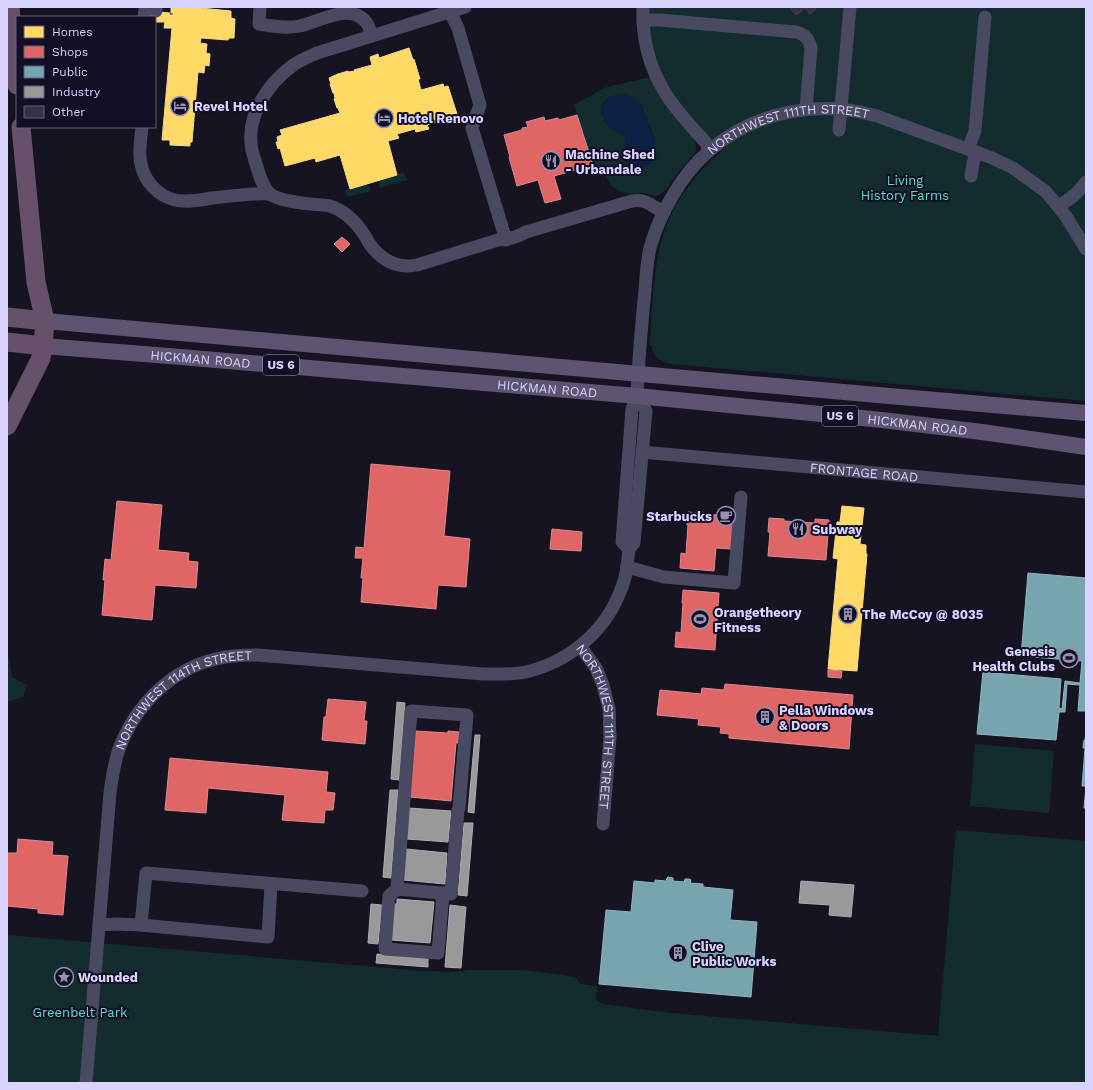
<svg xmlns="http://www.w3.org/2000/svg" width="1093" height="1090" font-family="'Work Sans',sans-serif">
  <style>
    .green { fill: #132c2d; fill-rule: evenodd }
    .water { fill: #0d2144 }
    .homes { fill: #ffd966; stroke: #f4d894 }
    .shops { fill: #e06666; stroke: #de8794 }
    .public { fill: #76a5af; stroke: #94b3c7 }
    .industry { fill: #999; stroke: #acabb8 }
    .lines { fill: none; stroke-linecap: round; stroke-linejoin: round }
    .stream { stroke: #0d2144; stroke-width: 3.5 }
    .building { fill: #343243; stroke: #433f54 }
    .minor { stroke: #4a4962; stroke-width: 13 }
    .major { stroke: #5e5373; stroke-width: 16 }
    .highway { stroke: #67516a; stroke-width: 19 }
    .labels { text-anchor: middle; dominant-baseline: central; stroke-width: 4; stroke-linejoin: round; paint-order: stroke }
    .shield { fill: #130f26; stroke: #9e99be; stroke-width: 1 }
    .shield-label { font-size: 12px; font-weight: bold; fill: #d9d4ff }
    .poi-label { font-size: 13px; font-weight: bold; fill: #d9d4ff; stroke: #130f26; text-anchor: start }
    .street-label { font-size: 13px; fill: #d9d4ff; stroke: #130f26 }
    .park-label { font-size: 13px; fill: #5fe0c0; stroke: #130f26 }
  </style>
  <rect width="100%" height="100%" fill="#161421"/>
  <path class="green" d="M649 7H1086V401L671 364C662 362 652 357 652 346H650V342C652 312 653 279 659 251 667 211 690 178 721 152 699 126 671 99 659 67 656 58 653 47 651 38 648 28 649 17 649 7Z
    M650 77 672 114 694 139 696 146 695 153 680 170 667 189 659 195 656 196 642 193 630 194 621 192 613 187 605 175 594 170 574 105 604 88ZM616 95H623L633 98 642 105 647 122 652 131 656 148V154L650 163 632 168C622 160 625 149 626 138 622 132 615 133 610 128 603 121 597 107 607 99 609 97 613 96 616 95Z
    M404 172 407 180 380 188 378 180 397 175V174Z
    M368 183 371 191 347 197 345 190 350 188Z
    M9 657 12 677 27 685 23 697 7 702V658Z
    M975 744 1054 751 1049 813 970 806Z
    M956 830 1086 841V1083H7V935L422 971 452 972 470 970H524L576 977 580 984 597 986 596 1000 603 1004 671 1013 938 1036Z"/>
  <path class="water" d="M619 94C640 95 640 105 648 121L647 123C651 130 657 144 656 153 654 167 632 176 626 160 624 153 626 145 626 138 622 132 615 133 610 128 597 114 600 98 619 94Z"/>
  <path class="homes" d="M171 7H190L231 11V18L235 19 234 38H229L228 40 201 38 200 43 207 44 206 53 210 54 209 66 205 65 204 73 198 72 192 142H190V146L170 145V140H162L172 28H164L165 22H155V17H148L149 11 170 13 169 15H173V13H171Z
    M409 48 413 60 414 59 420 79H418L421 90 443 84 444 87 448 86 457 114 446 117 447 119 427 125 429 129 416 132 415 129 397 134 399 138 388 141 397 175 350 189 340 155 316 162 315 158 285 166 280 148 278 149 276 142H278L277 137 282 135 280 130 340 113 338 108H337L334 99 335 98 334 93H333L330 84H331L329 78 338 74 348 71V72L355 71 354 70 372 65 370 57 378 54 379 58Z
    M842 506 864 508 860 544 866 545V554H867L857 671 828 669 838 559 833 558 837 522H840Z"/>
  <path class="shops" d="M577 115 593 165 554 176 561 199 545 203 538 180 517 186 509 157H510L504 135 522 130V128L528 127 526 122 544 117 545 121 558 118 559 120Z
    M342 237 350 244 342 252 334 244Z
    M371 464 450 471 444 536 470 539 466 587 438 585 436 609 361 602 363 578H361L363 558H355L356 547 364 548Z
    M117 501 162 505 158 550 189 553 188 561 198 562 196 588 155 585 152 620 102 615 105 580H103L105 559 111 560Z
    M688 512 699 513V514L717 515 718 513 735 515 731 549 716 548 714 571 680 568 681 553 686 554 688 525H687Z
    M769 518 784 519V521L815 523V519L829 520 826 560 768 556 770 532H768Z
    M552 529 582 532 581 551 550 549Z
    M683 590 719 593 715 650 675 647 676 632 681 633 683 603H682Z
    M828 670 842 671 841 678 828 677Z
    M725 684 853 695 849 749 729 738V734L720 733 721 727 698 725 699 719 657 715 660 690 701 694 702 688 724 690Z
    M328 699 366 702 364 721H367L365 744 322 740 324 717H326Z
    M416 731 448 733V731L459 732 458 743H456L451 801 410 797Z
    M170 758 328 772 326 792 335 793 333 810H325L324 823 282 820 285 795 208 788 206 813 165 810Z
    M18 839 53 842 52 855 68 856 63 915 38 913V909L7 906V853H17Z"/>
  <path class="public" d="M1028 573 1086 578V711H1078L1080 685 1067 684 1065 712H1059L1056 740 977 734 983 672 1061 679 1059 708 1062 709 1065 681 1080 683 1082 661 1021 656Z
    M1086 733V808H1084L1086 786H1082L1085 748H1083L1084 740H1085Z
    M668 877 673 878V881L684 882 685 879H690L691 880 690 883 703 884V887L733 890 730 920 757 922 751 997 599 984 606 910 631 912 634 881 655 883V880L666 881 667 878Z"/>
  <path class="industry" d="M397 702 405 703 399 780 391 779Z
    M475 735H480L474 813 468 812Z
    M390 790H398L391 878 383 877Z
    M409 808 451 811 448 842 407 839Z
    M464 823H473L467 896 458 895Z
    M406 849 447 853 445 884 403 880Z
    M801 881 854 885 851 917 829 915 830 905 799 903Z
    M397 899 434 902 430 943 391 940 394 904H397Z
    M371 904 382 905 378 944 368 943Z
    M450 905 466 907 461 968 445 967Z
    M377 954 428 959V967L376 963Z"/>
  <g class="lines">
    <path class="stream" d="M7 1083H8"/>
  </g>
  <path class="building" d="M789 7H815L816 9 810 14 805 8 796 15Z"/>
  <g class="lines">
    <g class="minor">
      <path d="M260 7 259 24C272 26 286 29 299 26 320 22 353 0 368 25 370 28 370 33 372 36"/>
      <path d="M465 7 317 53C308 57 300 60 292 66 269 83 248 113 251 143 251 150 254 157 256 164 259 173 262 187 270 194 282 203 314 204 330 206 342 210 353 219 361 230 364 234 367 239 369 243 381 260 397 269 417 265L498 240C509 240 517 237 526 232L632 201C646 198 652 207 664 212"/>
      <path d="M643 7C642 36 649 66 664 91 675 110 692 127 707 144L708 151"/>
      <path d="M156 11V7"/>
      <path d="M450 12 458 28 480 105 472 128 506 240"/>
      <path d="M144 17 145 10 146 7"/>
      <path d="M643 24 649 20H660L796 32C805 34 809 39 811 48L806 109"/>
      <path d="M142 127C141 139 138 152 141 164 144 181 158 196 175 200 187 203 200 200 212 198 231 196 250 193 270 194"/>
      <path d="M839 130 850 7"/>
      <path d="M968 149 975 131 985 17"/>
      <path d="M971 176 973 163 977 152"/>
      <path d="M1058 206C1068 201 1079 192 1086 182"/>
      <path id="s1" d="M642 452 1086 492"/>
      <path id="s2" d="M629 549 622 542 632 409 637 396C638 364 641 332 644 300 646 283 646 265 650 248 659 215 682 173 709 151 755 111 820 99 877 116L992 158 1013 168 1045 191 1053 200 1067 218 1086 249"/>
      <path d="M627 567 664 577 734 583 741 497"/>
      <path id="s3" d="M580 646 596 668 603 685 609 709 610 737 603 824"/>
      <path d="M411 711 467 715 459 808 458 810 451 894 397 889Z"/>
      <path d="M397 889 389 896 385 949 438 953 443 893"/>
      <path d="M99 925 115 924 141 925 146 873 362 891"/>
      <path d="M141 925 268 937 271 884"/>
      <path id="s4" d="M86 1083 110 793C112 778 114 763 119 749 135 706 171 669 216 659 230 655 244 655 258 655L483 674C497 674 512 675 526 672 568 662 604 633 620 592 624 583 626 575 627 566 628 561 628 555 629 550 630 548 632 545 634 543L646 411 637 396"/>
    </g>
    <g class="major">
      <path d="M45 321C392 354 739 383 1086 413"/>
      <path id="s5" d="M43 346 181 357 637 396 882 420 982 432 1086 447"/>
    </g>
    <path class="highway" d="M10 7 17 85
      M7 317 45 321
      M7 342 43 346
      M7 426 41 358 43 346 45 321 36 282 21 127"/>
  </g>
  <defs>
    <g id="hotel-ring" transform="scale(1)"><circle r="9.5" fill="#130f26" stroke="#9591b1" stroke-width="1.5"/><path d="M-6-4.5h1.5V1H6V5H4.5V3h-9V5H-6ZM-4 0a1.8 1.8 0 1 1 3.6 0ZM.5 0V-2.5h3Q6-2.5 6 0Z" fill="#9591b1"/></g>
    <g id="restaurant-ring" transform="scale(1)"><circle r="9.5" fill="#130f26" stroke="#9591b1" stroke-width="1.5"/><path d="M-5-6h1v4h1v-4h1v4h1v-4h1v5L-1.5 .5V6h-2V.5L-5-1ZM5-6V6H3V1.5H1.5Q1.5-4 5-6Z" fill="#9591b1"/></g>
    <g id="cafe-ring" transform="scale(1)"><circle r="9.5" fill="#130f26" stroke="#9591b1" stroke-width="1.5"/><path d="M-5.5-4.5H6V0H3Q3 3.5 0 3.5H-2.5Q-5.5 3.5-5.5 0ZM3-3.2v2h1.7v-2ZM-6 4.5H4V6H-6Z" fill="#9591b1"/></g>
    <g id="building-ring" transform="scale(1)"><circle r="9.5" fill="#130f26" stroke="#9591b1" stroke-width="1.5"/><path d="M-4-6H4V6H1V3H-1V6H-4ZM-2.5-4.3h1.7v1.8h-1.7ZM.8-4.3h1.7v1.8H.8ZM-2.5-1h1.7V.8h-1.7ZM.8-1h1.7V.8H.8Z" fill="#9591b1"/></g>
    <g id="stadium-ring" transform="scale(1)"><circle r="9.5" fill="#130f26" stroke="#9591b1" stroke-width="1.5"/><path d="M0-5a6.5 5 0 1 0 0 10a6.5 5 0 1 0 0-10ZM-3.5-1.8h7v3.6h-7Z" fill="#9591b1"/></g>
    <g id="sight-ring" transform="scale(1)"><circle r="9.5" fill="#130f26" stroke="#9591b1" stroke-width="1.5"/><path d="M0-6L1.8-2.2L6-1.7L2.9 1.2L3.7 5.4L0 3.3L-3.7 5.4L-2.9 1.2L-6-1.7L-1.8-2.2Z" fill="#9591b1"/></g>
  </defs>
  <g fill-rule="evenodd">
    <use href="#hotel-ring" x="180" y="106"/>
    <use href="#hotel-ring" x="384" y="118"/>
    <use href="#restaurant-ring" x="551" y="161"/>
    <use href="#cafe-ring" x="726" y="516"/>
    <use href="#restaurant-ring" x="798" y="529"/>
    <use href="#building-ring" x="848" y="614"/>
    <use href="#stadium-ring" x="700" y="619"/>
    <use href="#stadium-ring" x="1069" y="658"/>
    <use href="#building-ring" x="765" y="717"/>
    <use href="#building-ring" x="678" y="953"/>
    <use href="#sight-ring" x="64" y="977"/>
  </g>
  <g class="labels">
    <g class="shield">
      <rect x="263" y="355" width="36" height="20" rx="3"/>
      <rect x="822" y="406" width="36" height="20" rx="3"/>
    </g>
    <g class="shield-label">
      <text x="281" y="365">US 6</text>
      <text x="840" y="416">US 6</text>
    </g>
    <g class="poi-label">
      <text x="194" y="106">Revel Hotel</text>
      <text x="398" y="118">Hotel Renovo</text>
      <text x="565" y="154">Machine Shed<tspan x="565" dy="15">- Urbandale</tspan></text>
      <text x="712" y="516" text-anchor="end">Starbucks</text>
      <text x="812" y="529">Subway</text>
      <text x="714" y="612">Orangetheory<tspan x="714" dy="15">Fitness</tspan></text>
      <text x="862" y="614">The McCoy @ 8035</text>
      <text x="1055" y="651" text-anchor="end">Genesis<tspan x="1055" dy="15">Health Clubs</tspan></text>
      <text x="779" y="710">Pella Windows<tspan x="779" dy="15">&amp; Doors</tspan></text>
      <text x="692" y="946">Clive<tspan x="692" dy="15">Public Works</tspan></text>
      <text x="78" y="977">Wounded</text>
    </g>
    <g class="street-label">
      <text stroke="none"><textPath href="#s2" startOffset="506">NORTHWEST 111TH STREET</textPath></text>
      <text stroke="none"><textPath href="#s5" startOffset="158">HICKMAN ROAD</textPath></text>
      <text stroke="none"><textPath href="#s5" startOffset="506">HICKMAN ROAD</textPath></text>
      <text stroke="none"><textPath href="#s5" startOffset="878">HICKMAN ROAD</textPath></text>
      <text stroke="none"><textPath href="#s1" startOffset="223">FRONTAGE ROAD</textPath></text>
      <text stroke="none"><textPath href="#s4" startOffset="423">NORTHWEST 114TH STREET</textPath></text>
      <text stroke="none"><textPath href="#s3" startOffset="85">NORTHWEST 111TH STREET</textPath></text>
    </g>
    <g class="park-label">
      <text x="905" y="180">Living<tspan x="905" dy="15">History Farms</tspan></text>
      <text x="80" y="1012">Greenbelt Park</text>
    </g>
  </g>
  <rect width="1093" height="1090" fill="none" stroke="#d9d4ff" stroke-width="16"/>
  <rect x="16" y="16" width="140" height="112" fill="#130f26" stroke="#625e7d"/>
  <rect x="24" y="26" width="20" height="12" fill="#ffd966" stroke="#625e7d"/>
  <text x="52" y="36" font-size="12" fill="#d9d4ff">Homes</text>
  <rect x="24" y="46" width="20" height="12" fill="#e06666" stroke="#625e7d"/>
  <text x="52" y="56" font-size="12" fill="#d9d4ff">Shops</text>
  <rect x="24" y="66" width="20" height="12" fill="#76a5af" stroke="#625e7d"/>
  <text x="52" y="76" font-size="12" fill="#d9d4ff">Public</text>
  <rect x="24" y="86" width="20" height="12" fill="#999999" stroke="#625e7d"/>
  <text x="52" y="96" font-size="12" fill="#d9d4ff">Industry</text>
  <rect x="24" y="106" width="20" height="12" fill="#343243" stroke="#625e7d"/>
  <text x="52" y="116" font-size="12" fill="#d9d4ff">Other</text>
</svg>
